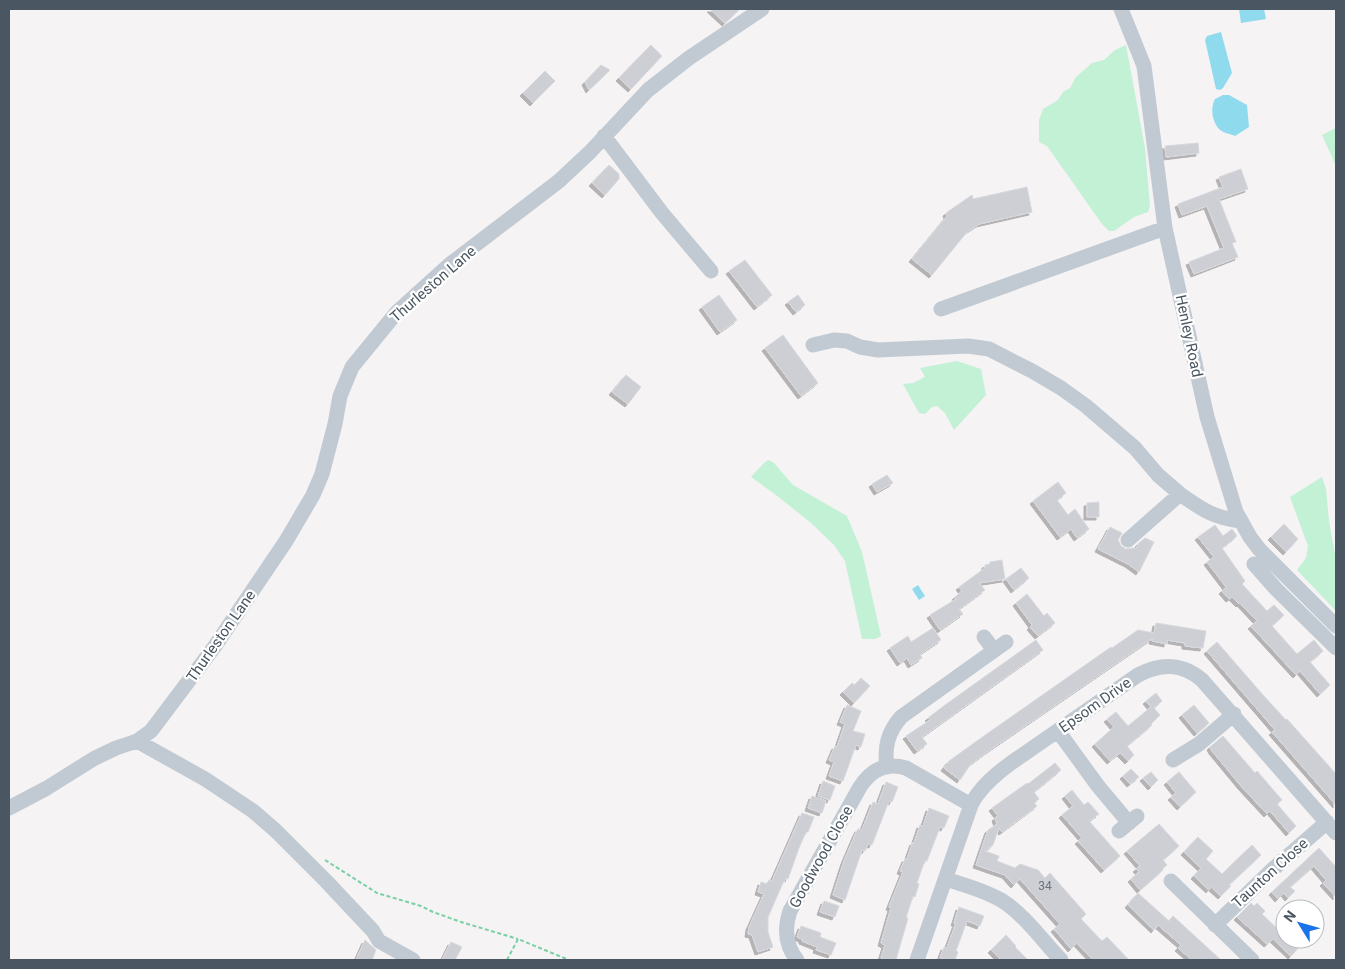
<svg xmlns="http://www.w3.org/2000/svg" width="1345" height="969" font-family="Roboto,sans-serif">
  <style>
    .green { fill: #c3f1d5 }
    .water { fill: #90daee }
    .building { fill: #cdcfd5; stroke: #d7d9de; filter: url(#shadow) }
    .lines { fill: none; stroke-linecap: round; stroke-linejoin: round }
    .path { stroke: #7ad0a6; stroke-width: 2; stroke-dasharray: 4 2.5; stroke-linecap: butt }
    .minor { stroke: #c1cad2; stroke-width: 15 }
    .labels { text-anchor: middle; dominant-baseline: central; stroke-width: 4.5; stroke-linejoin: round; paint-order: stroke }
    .number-label { font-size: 12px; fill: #6b747e }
    .street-label { font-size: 15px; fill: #4a5661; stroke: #fff }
  </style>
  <defs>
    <filter id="shadow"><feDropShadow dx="-3" dy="3" stdDeviation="0" flood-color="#0004"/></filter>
  </defs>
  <rect width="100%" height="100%" fill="#f5f3f3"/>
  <path class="green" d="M1126 45 1145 148 1150 206 1148 212 1134 217 1114 231H1109L1102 224 1047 146 1039 142V120L1043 109 1058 100 1063 92 1070 88 1076 77 1092 63 1104 60 1115 50Z
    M1336 128V166L1322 135Z
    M957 361 981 369 986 395 954 430 945 413 937 406 932 407 925 414 919 413 903 384 913 383 925 377 920 368Z
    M769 460 774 463 793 485 847 516 862 552 881 636 875 639H862L845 561 834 545 811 523 776 495 751 477 765 462Z
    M1322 477 1326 489 1329 521 1336 560V611L1297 570 1306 558 1308 546 1290 497Z"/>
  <path class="water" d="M1239 9H1264L1266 19 1241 23Z
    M1221 32 1232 73 1223 88 1220 90 1216 89 1205 40 1207 36Z
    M1223 95H1229L1247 105 1249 127 1235 136C1231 134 1224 133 1220 130 1212 122 1210 108 1215 99Z
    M918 585 925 596 919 600 912 589Z"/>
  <path class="building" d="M710 9H740L725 23Z
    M651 45 662 56 631 89 619 78Z
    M601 65 610 70 589 90 585 82Z
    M545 71 555 81 533 103 523 93Z
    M1198 143 1199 153 1166 157 1165 146Z
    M609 165 619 174V179L605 195 592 183Z
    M1241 169 1248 189 1219 199 1236 242 1232 243 1238 257 1194 274 1189 262 1224 248 1207 206 1182 215 1178 204 1223 187 1219 177Z
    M1027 187 1032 212 979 224 967 232 932 275 912 259 947 216 946 213 972 195 973 199Z
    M745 260 772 295 757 307 729 271Z
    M719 295 737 320 720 332 702 307Z
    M798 295 805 305 796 312 788 302Z
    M783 335 818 383 801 396 765 348Z
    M626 375 641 387 628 404 612 392Z
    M887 475 893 483 877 492 872 484Z
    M1058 482 1066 493 1057 500 1068 515 1075 509 1089 529 1077 538 1071 529 1060 537 1033 501Z
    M1099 502V517H1087V503Z
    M1284 524 1298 539 1286 552 1271 537Z
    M1215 525 1223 536 1232 529 1237 536 1222 548 1245 581 1242 584 1267 611 1274 605 1284 615 1272 626 1297 654 1314 640 1323 651 1310 662 1330 685 1320 694 1300 671 1296 675 1251 626 1257 621 1240 603 1239 604 1232 597 1229 599 1222 591 1226 587 1207 562 1214 557 1198 537Z
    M1110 527 1122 533 1118 540 1121 546 1126 549 1133 548 1136 549 1139 543 1145 538 1154 542 1139 572 1128 564 1098 549Z
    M1002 560 1005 579 979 583 985 590 959 609 963 614 940 630 930 615 956 599 955 597 962 591 959 587 985 568V565L990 564V562Z
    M1021 568 1029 578 1014 590 1006 579Z
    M1027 594 1044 616 1047 613 1055 623 1038 636 1030 627 1032 625 1016 603Z
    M1156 623 1206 631 1203 648 1185 646V643L1167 640V644L1152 641 1153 638 987 752 970 765 960 780 944 768 949 761 981 738 1111 647 1112 648 1138 630 1154 633Z
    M933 628 941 640 920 654 922 658 911 665 907 658 900 663 890 648 908 636 911 642Z
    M1036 640 1043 650 922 737 927 744 917 751 906 736 930 720 928 718 945 705Z
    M1217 642 1263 695 1286 720 1287 719 1336 774V805L1272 732 1275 730 1207 651Z
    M861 678 870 686 854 703 843 692 852 683 855 685Z
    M1156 693 1162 701 1154 708 1160 715 1151 724 1152 725 1127 746 1134 755 1128 761 1120 753 1110 761 1095 744 1114 727 1107 719 1116 712 1128 726 1151 707 1146 701Z
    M847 705 861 711 853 731 865 734 861 747 856 745 843 781 829 776 834 762 829 760 835 746 837 747 845 724 840 722Z
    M1194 705 1209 723 1197 733 1182 715Z
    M1223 736 1255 773 1257 771 1282 800 1277 804 1296 826 1289 833 1270 811 1267 814 1241 786 1212 751 1210 747Z
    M1055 763 1061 770 1034 792 1039 799 1034 803 1037 806 1002 832 999 828 993 845 985 851 999 856 997 861 1015 868 1020 864 1038 870 1045 878 1050 873 1086 914 1081 919 1102 941 1107 937 1129 960H1093L1077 943 1071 949 1054 929 1060 924 1020 879 1014 885 1005 875 976 865 988 830 997 824 995 818 998 816 992 808 1027 783 1028 784Z
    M1131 769 1139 777 1130 784 1123 776Z
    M1151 772 1158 780 1151 787 1143 778Z
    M1179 772 1196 792 1180 807 1171 797 1176 793 1167 782Z
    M823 781 835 786 830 800 818 796Z
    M886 782 898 787 892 802 889 801 872 845 868 844 865 851 862 850 845 900 833 895 844 861 855 835 858 829 862 830 873 802 878 804Z
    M1072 790 1084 805 1088 802 1099 814 1089 821 1120 856 1104 870 1078 841 1082 838 1062 815 1073 806 1065 796Z
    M812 796 826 801 822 813 808 808Z
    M929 808 949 816 944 828 940 827 927 861 925 860 917 883 919 884 915 897 913 896 906 918H908L896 960H886L881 958 885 945 881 943 891 908 889 907 903 872 900 871 905 859H907L913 842 914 843 920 825 923 826Z
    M802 813 814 817 808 832H806L799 848 788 879 786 878 783 883 768 917V932L773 947 758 952 752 935 748 934 749 927 764 894 758 892 761 882 767 884 769 880 772 881Z
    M1159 824 1179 846 1163 860 1167 865 1162 869 1163 870 1140 890 1131 879 1139 872 1136 869 1140 866 1127 851Z
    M1198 837 1213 851 1206 859 1222 874 1252 845 1261 855 1229 885 1231 886 1221 896 1211 887 1209 890 1194 876 1201 868 1184 852Z
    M1319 848 1336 867V897L1323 883 1326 880 1314 866 1290 887 1295 891 1288 898 1284 893 1278 899 1272 892Z
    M1138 893 1169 921 1173 916 1221 960H1192L1178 948 1181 945 1158 925 1154 930 1128 905Z
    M824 901 839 906 835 917 820 912Z
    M1251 903 1254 906 1257 903 1265 911 1262 914 1285 936V939H1293L1300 946 1291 956 1273 939 1267 944 1237 917Z
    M959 907 984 916 980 926 967 921 956 951 958 952 955 960H947L940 958 944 947 947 948 949 942 956 923H954Z
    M801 926 821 933 820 937 836 943 831 955 816 950 817 947 802 941V939L797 937Z
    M1006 935 1016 946 1015 947 1028 960H1001L991 950Z
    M365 940 376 950 372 960H356Z
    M451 942 462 947 455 960H442Z"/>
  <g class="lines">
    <path class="path" d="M325 860 377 893 421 906 433 912 461 922 518 939
      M507 960 518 939 569 960"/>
    <path class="minor" d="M1121 9 1144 66 1165 228 1207 417 1236 512 1250 537 1259 549 1336 626
      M604 136 662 213 711 271
      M941 309 1165 228
      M813 345 834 340 847 341 860 347 878 350 968 346 989 349 1032 371 1061 388 1086 406 1135 448 1158 475 1180 494
      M1128 540 1180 494C1203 510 1212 517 1240 521
      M1254 564 1276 589 1336 648
      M984 637 994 650
      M1058 731 1098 786 1129 823
      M137 741 205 779 253 811 276 831 326 881 373 931 379 941 413 960
      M1173 760 1199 744 1234 714
      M887 767C884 747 888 732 901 717L1006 642
      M9 808 47 788 95 758 116 748 137 741 151 731 215 646 286 541 313 495 322 474 335 424 340 396 352 367 397 312 449 265 559 181 590 152 648 90 689 58 762 9
      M1119 831 1137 816
      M946 879C964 885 984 890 1001 900 1024 914 1042 940 1061 960
      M1171 881 1252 960
      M1215 925 1272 870 1327 822
      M797 960C785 945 784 929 790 911L860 787C871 770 886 762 906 768L971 805
      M917 960 971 805C980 787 996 774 1011 763L1138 675C1161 663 1182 663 1202 680L1336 833"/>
  </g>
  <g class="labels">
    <g class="number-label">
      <text x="1045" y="886">34</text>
    </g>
    <g class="street-label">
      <text transform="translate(433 284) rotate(-41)">Thurleston Lane</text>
      <text transform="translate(1189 336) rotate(78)">Henley Road</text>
      <text transform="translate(221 636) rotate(-55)">Thurleston Lane</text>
      <text transform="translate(1095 705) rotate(-35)">Epsom Drive</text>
      <text transform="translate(821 857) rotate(-61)">Goodwood Close</text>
      <text transform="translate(1270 873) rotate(-42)">Taunton Close</text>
    </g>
  </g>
  <rect width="1345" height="969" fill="none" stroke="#4a5661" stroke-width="20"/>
  <g transform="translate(1300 924) rotate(307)"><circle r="24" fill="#ffffff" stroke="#b7bbc0"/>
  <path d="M0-4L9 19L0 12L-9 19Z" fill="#1a73e8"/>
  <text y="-8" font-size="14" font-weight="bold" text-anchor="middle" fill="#4a5661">N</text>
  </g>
</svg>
